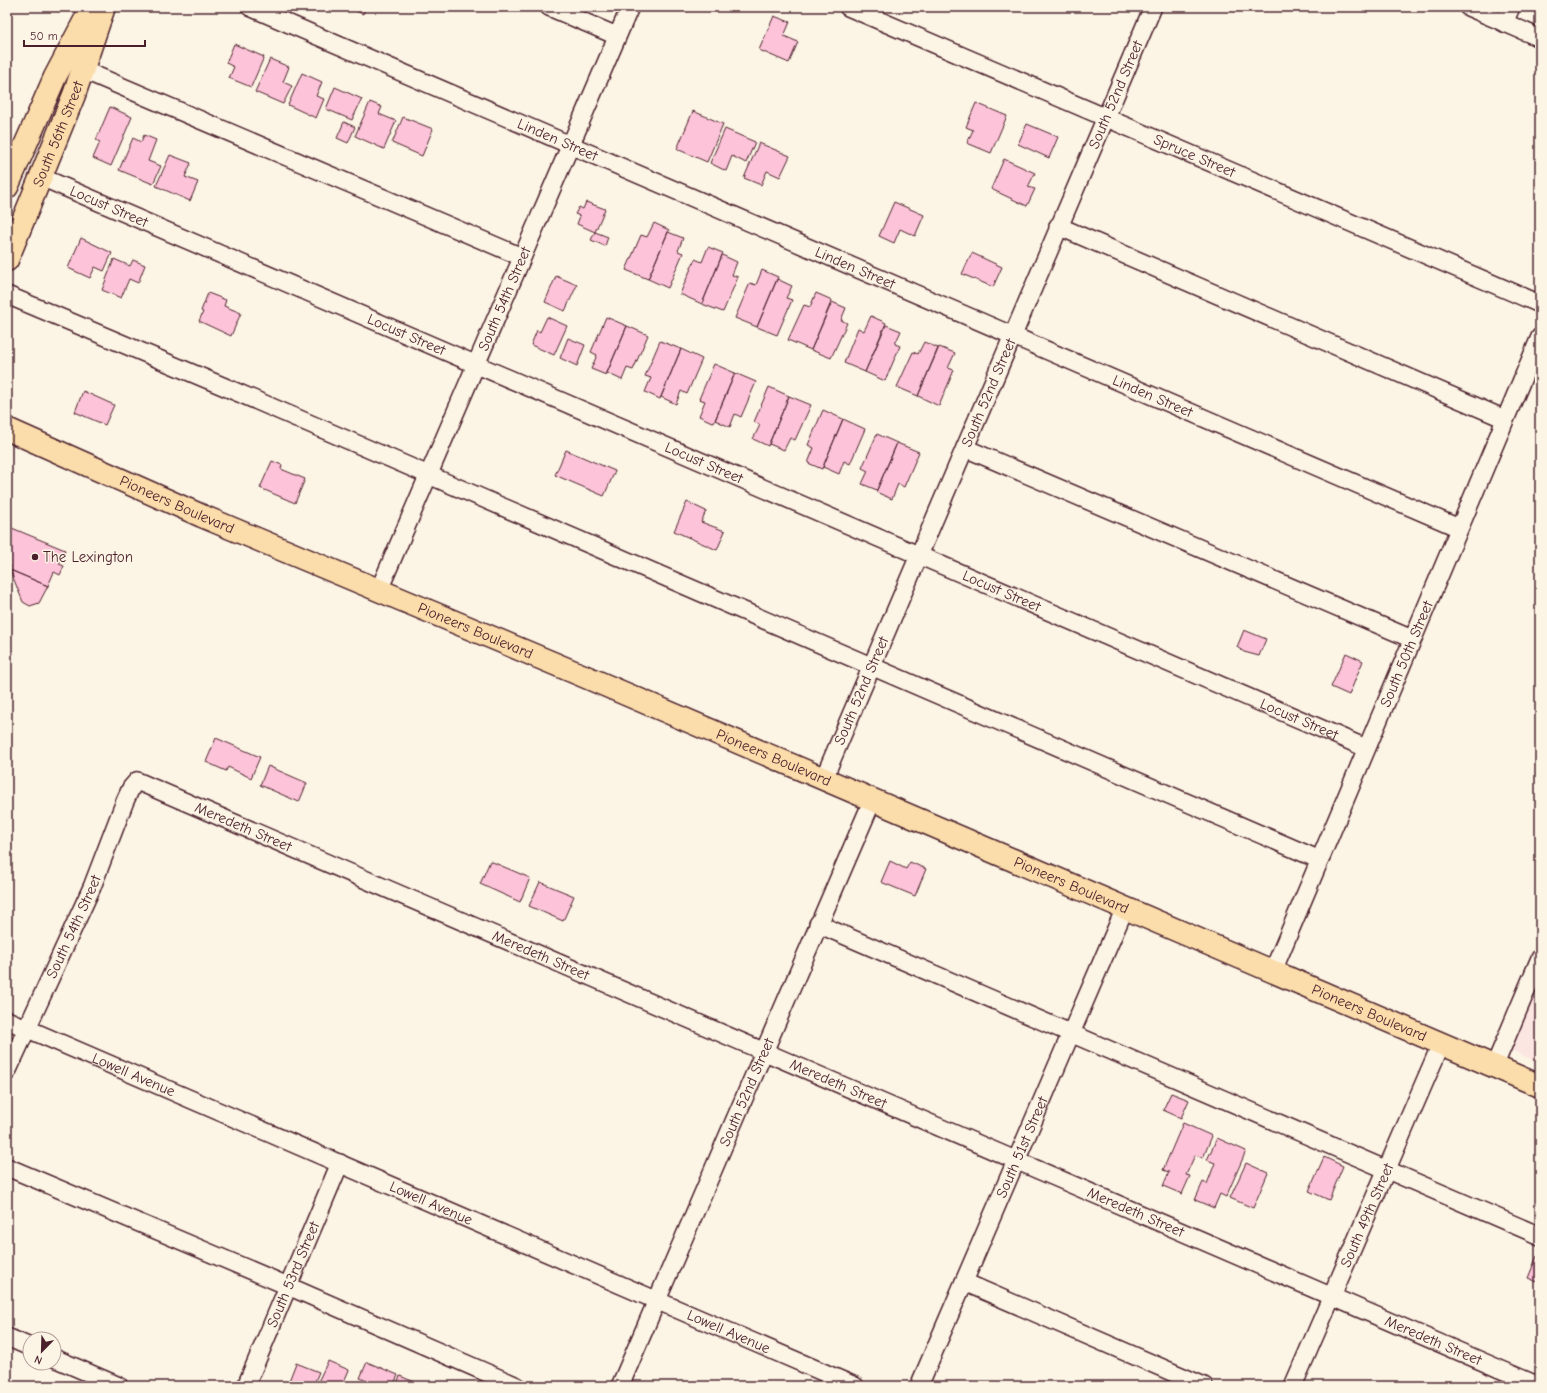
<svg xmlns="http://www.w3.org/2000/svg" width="1547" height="1393" font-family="'Comic Neue',sans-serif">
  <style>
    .built { fill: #fce6e1 }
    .building { fill: #fdc4d9; stroke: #4a1f2b }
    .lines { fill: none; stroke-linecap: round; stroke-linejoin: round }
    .minor-casing { stroke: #4a1f2b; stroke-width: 20 }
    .major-casing { stroke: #4a1f2b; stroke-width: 25 }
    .minor { stroke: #fcf5e5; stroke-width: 17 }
    .major { stroke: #fbddab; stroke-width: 22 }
    .poi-dot { fill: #4a1f2b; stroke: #fcf5e5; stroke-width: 1.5 }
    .labels { text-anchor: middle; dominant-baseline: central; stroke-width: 3; stroke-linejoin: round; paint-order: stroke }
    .street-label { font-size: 15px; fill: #4a1f2b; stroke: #fcf5e5 }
    .poi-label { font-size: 15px; fill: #4a1f2b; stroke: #fcf5e5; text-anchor: start }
  </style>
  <rect width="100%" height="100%" fill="#fcf5e5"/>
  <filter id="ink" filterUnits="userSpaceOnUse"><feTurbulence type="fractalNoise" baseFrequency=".025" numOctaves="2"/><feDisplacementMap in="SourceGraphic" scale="8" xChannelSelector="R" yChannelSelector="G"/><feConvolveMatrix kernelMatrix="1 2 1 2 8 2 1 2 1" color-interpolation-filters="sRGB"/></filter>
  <g filter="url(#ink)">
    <path class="built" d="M1540 958V1063L1503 1047Z"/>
    <path class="building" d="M346 7H366L363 14Z
      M774 16 790 22 784 36 798 42 789 63 759 50Z
      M234 44 264 57 251 87 229 78 234 67 226 63Z
      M270 59 289 67 283 82 292 86 283 104 255 92Z
      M302 73 322 82 316 96 324 99 316 118 288 105Z
      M335 87 362 99 352 120 326 109Z
      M370 102 382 107 379 114 396 121 384 149 355 136Z
      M976 103 1007 116 991 153 967 143 973 130 966 127Z
      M110 107 132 117 111 166 93 158 100 142 96 140Z
      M693 111 723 124 707 162 677 149Z
      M403 117 433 129 422 156 392 143Z
      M344 122 355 127 348 143 337 138Z
      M1027 124 1058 137 1049 158 1018 144Z
      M725 129 755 142 746 163 732 156 726 171 710 163Z
      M144 135 156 140 148 161 161 166 153 184 119 170 133 138 141 142Z
      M759 143 790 156 780 177 767 171 761 185 744 178Z
      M170 155 191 163 185 177 198 182 190 201 156 186Z
      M1004 159 1035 173 1028 187 1035 189 1027 206 991 189Z
      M586 202 605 209 595 232 577 224 580 216 575 214 579 207 583 209Z
      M894 202 924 215 915 236 900 229 894 243 879 236Z
      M654 223 669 230 648 279 626 270 641 235 647 237Z
      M595 232 608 237 605 246 591 240Z
      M668 232 683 238 678 251 683 253 668 288 648 279Z
      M81 238 112 253 104 271 95 267 90 278 68 268Z
      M708 247 723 253 702 304 680 294 695 259 702 262Z
      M972 253 1002 267 993 287 962 274Z
      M722 255 737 262 732 275 738 277 723 312 702 304Z
      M114 259 130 266 133 260 145 265 138 283 129 279 121 298 102 290Z
      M762 270 778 277 757 327 735 318 750 283 756 285Z
      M556 276 577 285 565 311 545 302Z
      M777 279 792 286 786 298 792 300 777 335 757 327Z
      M208 293 226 300 224 306 241 313 231 336 199 321 203 312 201 311Z
      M816 293 832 300 811 350 788 340 804 305 810 307Z
      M832 302 846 308 841 320 847 323 831 358 811 350Z
      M871 316 886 323 865 372 844 363 858 328 864 331Z
      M547 317 567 326 554 355 531 345 537 330 540 332Z
      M606 317 627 326 606 375 591 369 597 355 591 352Z
      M886 325 901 331 895 344 900 346 885 381 865 372Z
      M627 326 648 335 633 370 627 368 622 380 607 373Z
      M568 338 585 345 577 366 560 358Z
      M660 341 681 349 660 399 645 392 651 378 645 376Z
      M924 342 938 348 918 396 897 387 913 352 918 354Z
      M939 347 955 353 948 368 954 370 939 406 918 396Z
      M681 349 702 359 687 394 681 391 676 404 661 397Z
      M714 364 735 373 714 423 699 416 705 401 699 399Z
      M735 373 756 382 741 417 735 414 730 427 715 420Z
      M769 387 789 396 768 446 753 439 760 425 754 422Z
      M83 391 114 405 105 425 75 412Z
      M789 396 811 405 795 440 790 438 784 450 769 444Z
      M823 410 843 419 822 469 808 463 814 448 808 445Z
      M843 419 865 429 850 464 844 461 839 474 823 467Z
      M877 434 897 443 877 490 862 484 868 471 862 468Z
      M897 443 919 452 904 487 898 484 892 499 876 492Z
      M566 450 615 471 604 496 555 475Z
      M272 461 282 465 281 469 305 479 295 503 260 488Z
      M687 502 706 511 701 522 725 531 717 550 674 531Z
      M7 526 65 550 59 564 64 566 60 575 54 572 48 586 10 570 11 566 7 565Z
      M10 570 48 586 39 603 30 606 23 602Z
      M1244 630 1266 639 1259 656 1244 652 1237 647Z
      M7 632 12 634 7 646Z
      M1346 653 1363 661 1349 695 1331 687Z
      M7 689 12 691 8 700H7Z
      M216 738 260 757 251 778 228 767 226 771 206 762Z
      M268 766 307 783 299 802 260 785Z
      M490 861 530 878 520 902 480 884Z
      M890 861 906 869 910 862 926 869 915 896 881 882Z
      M540 882 574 896 563 921 529 906Z
      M1171 1093 1189 1100 1181 1118 1163 1110Z
      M1183 1123 1212 1136 1203 1158 1195 1155 1186 1175 1190 1176 1182 1194 1163 1186 1169 1172 1163 1170Z
      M1217 1138 1246 1151 1226 1197 1220 1194 1214 1208 1195 1200 1203 1182 1207 1184 1215 1163 1207 1160Z
      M1324 1157 1343 1166 1329 1200 1309 1191Z
      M1246 1163 1268 1173 1253 1208 1230 1198Z
      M1537 1256 1540 1257V1283L1528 1278Z
      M328 1361 349 1370 342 1386H316Z
      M367 1362 398 1375 393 1386H367L369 1382 360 1378Z
      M296 1363 319 1372 313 1386H287Z
      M400 1376 424 1386H396Z"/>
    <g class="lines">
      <g class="minor-casing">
        <g id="minor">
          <path id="s1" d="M250 7 1459 528"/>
          <path d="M549 7 617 36"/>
          <path id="s2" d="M848 7 1540 304"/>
          <path d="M1468 7 1540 38"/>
          <path d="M1504 23 1511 7"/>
          <path d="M83 70 522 257"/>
          <path id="s3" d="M41 177 1366 748"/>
          <path d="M1058 226 1505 419"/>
          <path d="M7 295 225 387 1320 860"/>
          <path d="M965 448 1412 639"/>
          <path id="s4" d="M379 590 630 7"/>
          <path id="s5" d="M824 778 1153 7"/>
          <path d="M818 924 1540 1236"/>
          <path id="s6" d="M1273 971 1540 337"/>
          <path id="s7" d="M7 1020 855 1386"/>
          <path d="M1494 1067 1540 958"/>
          <path id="s8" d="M7 1072 92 887 125 801 131 788 137 781 1539 1386"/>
          <path d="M7 1167 288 1286 517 1386"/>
          <path d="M964 1282 1204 1386"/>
          <path d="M7 1337 30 1347"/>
          <path d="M54 1358 119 1386"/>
          <path id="s9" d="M246 1386 340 1163"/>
          <path id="s10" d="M620 1386 873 799"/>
          <path id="s11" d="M919 1386 1125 908"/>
          <path id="s12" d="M1293 1386 1441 1044"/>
        </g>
      </g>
      <g class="major-casing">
        <g id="major">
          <path d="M7 187 55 77 92 7"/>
          <path id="s13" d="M7 260 74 95 104 7"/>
          <path id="s14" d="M7 429 202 516 586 677 1540 1086"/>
        </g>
      </g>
      <use href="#minor" class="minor"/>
      <use href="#major" class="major"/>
    </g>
  </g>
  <circle class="poi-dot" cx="35" cy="557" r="4"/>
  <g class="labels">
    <g class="street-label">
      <text stroke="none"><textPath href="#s5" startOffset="743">South 52nd Street</textPath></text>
      <text stroke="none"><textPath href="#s13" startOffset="136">South 56th Street</textPath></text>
      <text stroke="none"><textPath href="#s1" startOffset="335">Linden Street</textPath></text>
      <text stroke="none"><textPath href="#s2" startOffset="377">Spruce Street</textPath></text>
      <text stroke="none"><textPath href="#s3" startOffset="74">Locust Street</textPath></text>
      <text stroke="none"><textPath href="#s1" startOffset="659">Linden Street</textPath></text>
      <text stroke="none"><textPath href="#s4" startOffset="317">South 54th Street</textPath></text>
      <text stroke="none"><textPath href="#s3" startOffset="398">Locust Street</textPath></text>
      <text stroke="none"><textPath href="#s5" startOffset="419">South 52nd Street</textPath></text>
      <text stroke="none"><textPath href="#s1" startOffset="983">Linden Street</textPath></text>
      <text stroke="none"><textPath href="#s3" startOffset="722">Locust Street</textPath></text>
      <text stroke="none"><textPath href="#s14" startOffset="186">Pioneers Boulevard</textPath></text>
      <text stroke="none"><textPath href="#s3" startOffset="1046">Locust Street</textPath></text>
      <text stroke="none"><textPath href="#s14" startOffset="510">Pioneers Boulevard</textPath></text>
      <text stroke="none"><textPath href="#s6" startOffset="344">South 50th Street</textPath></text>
      <text stroke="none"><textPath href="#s5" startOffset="95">South 52nd Street</textPath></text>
      <text stroke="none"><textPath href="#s3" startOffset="1370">Locust Street</textPath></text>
      <text stroke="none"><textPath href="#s14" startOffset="834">Pioneers Boulevard</textPath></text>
      <text stroke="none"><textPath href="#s8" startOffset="435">Meredeth Street</textPath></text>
      <text stroke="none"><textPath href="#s14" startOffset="1158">Pioneers Boulevard</textPath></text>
      <text stroke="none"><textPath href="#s8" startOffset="160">South 54th Street</textPath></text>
      <text stroke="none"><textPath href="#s8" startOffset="759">Meredeth Street</textPath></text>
      <text stroke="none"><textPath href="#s14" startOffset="1482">Pioneers Boulevard</textPath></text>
      <text stroke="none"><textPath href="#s7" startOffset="138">Lowell Avenue</textPath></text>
      <text stroke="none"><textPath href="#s8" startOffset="1083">Meredeth Street</textPath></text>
      <text stroke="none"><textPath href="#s10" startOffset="320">South 52nd Street</textPath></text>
      <text stroke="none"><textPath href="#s11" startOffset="260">South 51st Street</textPath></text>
      <text stroke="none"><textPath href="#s7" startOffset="462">Lowell Avenue</textPath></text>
      <text stroke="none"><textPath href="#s8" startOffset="1407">Meredeth Street</textPath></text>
      <text stroke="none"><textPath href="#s12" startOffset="186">South 49th Street</textPath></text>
      <text stroke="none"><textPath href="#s9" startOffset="121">South 53rd Street</textPath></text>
      <text stroke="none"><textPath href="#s7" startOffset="786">Lowell Avenue</textPath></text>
      <text stroke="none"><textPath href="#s8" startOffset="1731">Meredeth Street</textPath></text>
    </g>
    <g class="poi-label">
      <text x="43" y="557">The Lexington</text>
    </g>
  </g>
  <rect width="1547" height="1393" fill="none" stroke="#fcf5e5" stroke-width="24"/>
  <rect x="12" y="12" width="1523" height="1369" fill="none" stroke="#4a1f2b" stroke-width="1.5" filter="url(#ink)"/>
  <g transform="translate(42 1351) rotate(203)"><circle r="19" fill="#fcf5e5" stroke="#b59f9b"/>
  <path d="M0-3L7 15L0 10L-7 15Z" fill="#4a1f2b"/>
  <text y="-6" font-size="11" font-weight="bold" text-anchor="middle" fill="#4a1f2b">N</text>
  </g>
  <path d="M24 40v6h121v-6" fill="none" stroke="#4a1f2b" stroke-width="2"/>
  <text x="30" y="40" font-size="12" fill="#4a1f2b" stroke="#fcf5e5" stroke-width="3" paint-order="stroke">50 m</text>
</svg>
